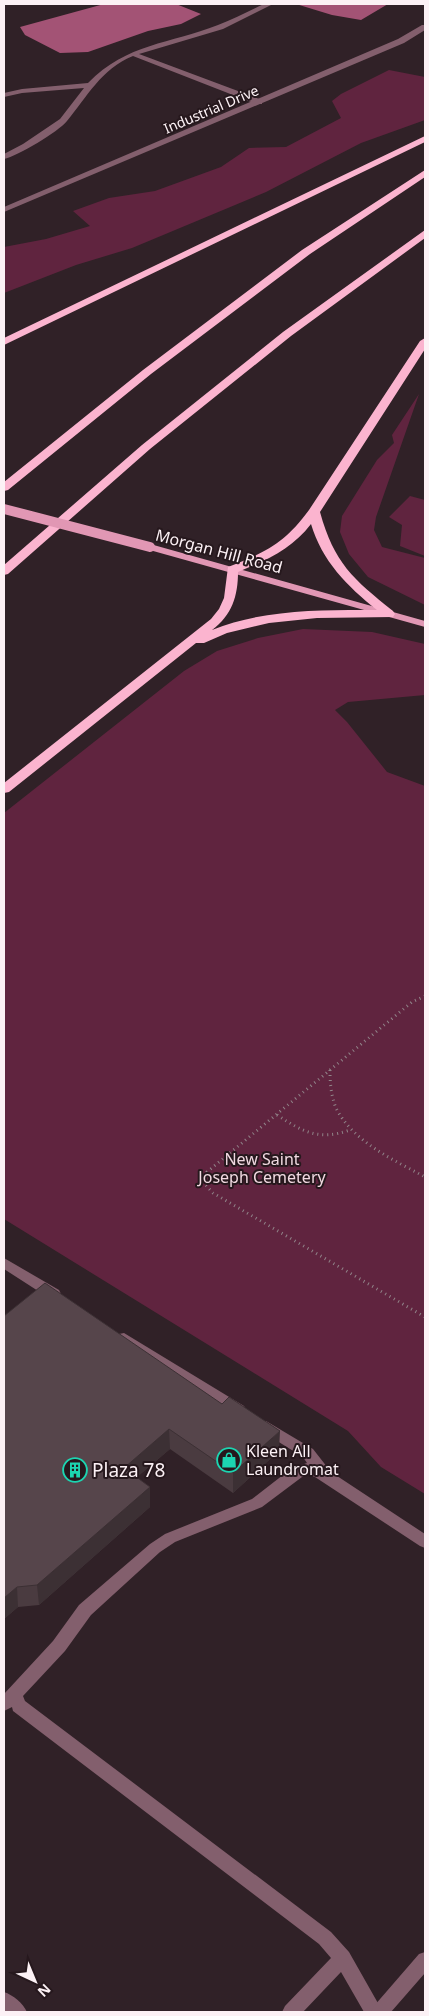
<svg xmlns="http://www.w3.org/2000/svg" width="429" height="2016" font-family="'Noto Sans',sans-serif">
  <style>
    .green { fill: #60243f }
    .water { fill: #a35375 }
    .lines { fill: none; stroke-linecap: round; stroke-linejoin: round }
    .path { stroke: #918489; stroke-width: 3; stroke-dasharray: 1 4; stroke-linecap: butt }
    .lane { fill: #835f6d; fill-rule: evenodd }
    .street { fill: #835f6d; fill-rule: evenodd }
    .primary { fill: #e197b4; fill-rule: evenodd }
    .highway { fill: #fbb4cf; fill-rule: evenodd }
    .primary-bridge { stroke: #e197b4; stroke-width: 10 }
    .wall { fill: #4a3b40 }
    .shaded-wall { fill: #3c3034 }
    .building { fill: #56454b; stroke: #3c3034 }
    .labels { text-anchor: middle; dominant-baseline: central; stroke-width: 4; stroke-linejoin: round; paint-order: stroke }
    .far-street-label { font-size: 14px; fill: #fcf1f5; stroke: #26181d }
    .street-label { font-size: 16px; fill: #fcf1f5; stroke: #26181d }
    .park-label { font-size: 16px; fill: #f1d9e1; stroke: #26181d }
    .poi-label { font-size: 16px; fill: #fcf1f5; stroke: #26181d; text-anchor: start }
    .near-poi-label { font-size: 19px; fill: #fcf1f5; stroke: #26181d; text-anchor: start }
  </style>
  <rect width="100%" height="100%" fill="#302127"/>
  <path class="green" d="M389 70 425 77V120L361 143 266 192 132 248 76 265 4 293V247L46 239 90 226 73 211 109 198 155 191 221 167 249 148 286 147 341 118 332 101 341 94Z
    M419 394 376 517 374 530 382 547 425 558V605L368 577 349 554 340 532 342 516 377 460 394 443 392 435Z
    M410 496 425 500V556L400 546 402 525 389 517Z
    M303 629 372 632 425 644V695L348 702 335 710 347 722 387 772 425 786V1494L381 1467 348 1431 4 1219V813L184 671 217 651 258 638Z"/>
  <path class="water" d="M104 4H176L201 14 181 24 148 31 88 52 60 53 25 35 20 27Z
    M296 4H388L361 20 332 15Z"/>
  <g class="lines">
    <path class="path" d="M425 996 412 1002 207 1172 204 1183 213 1193 425 1317
      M330 1070C330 1083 331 1096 336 1108 353 1142 394 1160 425 1177
      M277 1115C303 1132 319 1141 350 1130"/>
    <path class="lane" d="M264 4H273L223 29 139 54 262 100V104H256L133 56C101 69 87 97 67 121 58 132 18 156 4 159V154L23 144 60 119 84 88 22 93 4 97V93L22 89 88 83C127 43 170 44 218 25 234 19 249 11 264 4Z
      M4 1258 59 1290 61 1294 59 1298 54 1299 49 1298 4 1269Z
      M124 1333 244 1406 246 1410 244 1414 239 1416 234 1414 119 1342 117 1338 119 1334Z
      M266 1421 313 1449 331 1472 425 1534V1548L420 1546 315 1477 308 1475 302 1477 262 1507 175 1542 160 1552 91 1615 65 1651 23 1696 25 1701 331 1932 349 1952 383 2012H364L341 1972 303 2012H282L285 2006 331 1958 319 1944 13 1711 12 1707 4 1711V1694L53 1641 79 1605 150 1544 165 1534 252 1499 292 1468 307 1463 303 1457 261 1431 259 1427 261 1423Z
      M4 1992C13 1995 23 2003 27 2012L4 2011Z"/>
    <path class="street" d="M422 25H425V30L404 43 4 212V207L398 39Z
      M425 1952V1973L391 2012H371L374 2006 419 1954Z"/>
    <path class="primary" d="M150 544 425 621V627L146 549V545Z"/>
    <path class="highway" d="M425 136V142L4 345V338Z
      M425 170V177L310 254 151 374 8 490 4 491V482L143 370 302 250Z
      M425 230V238L291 336 150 449 8 574 4 575V565L142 445 283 332Z
      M425 338V349L320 512C334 563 353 579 393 611L395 614 393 617 317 618 269 623 227 633 204 643H196L9 792 4 793V783L211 619 219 609 224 598 228 567C266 552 284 544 309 510L420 341ZM311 524C322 561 347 586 377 610 322 610 264 609 212 630 232 615 238 596 238 572 267 560 292 549 311 524Z"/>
    <path class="primary-bridge" d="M4 509 150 547"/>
  </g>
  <path class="wall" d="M4 1316 279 1451 233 1493 170 1449 137 1477 150 1507 39 1605 18 1607 4 1619Z"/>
  <path class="shaded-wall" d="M169 1429 170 1449 124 1488V1468Z
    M280 1431 279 1451 233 1493V1473Z
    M150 1487V1507L39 1605 37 1585Z
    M17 1587 18 1607 4 1619V1598Z"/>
  <path class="building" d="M45 1283 222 1404 229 1397 280 1431 233 1473 169 1429 124 1468 150 1487 37 1585 17 1587 4 1598V1316Z"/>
  <defs>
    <g id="shop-ring" transform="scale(1.25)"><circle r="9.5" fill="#26181d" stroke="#1cd5b1" stroke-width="1.5"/><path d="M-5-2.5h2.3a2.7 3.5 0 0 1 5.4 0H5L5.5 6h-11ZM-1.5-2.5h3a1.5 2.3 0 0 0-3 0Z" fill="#1cd5b1"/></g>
    <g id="building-ring" transform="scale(1.25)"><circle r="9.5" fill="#26181d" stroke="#1cd5b1" stroke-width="1.5"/><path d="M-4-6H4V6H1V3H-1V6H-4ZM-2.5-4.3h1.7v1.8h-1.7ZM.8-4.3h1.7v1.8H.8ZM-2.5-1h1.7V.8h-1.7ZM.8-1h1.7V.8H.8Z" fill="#1cd5b1"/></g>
  </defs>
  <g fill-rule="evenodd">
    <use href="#shop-ring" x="229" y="1460"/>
    <use href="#building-ring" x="75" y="1470"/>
  </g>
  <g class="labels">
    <g class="far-street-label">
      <text transform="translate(211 109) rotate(-23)">Industrial Drive</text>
    </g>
    <g class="street-label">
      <text transform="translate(219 551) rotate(15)">Morgan Hill Road</text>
    </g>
    <g class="park-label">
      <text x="262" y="1159">New Saint<tspan x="262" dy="18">Joseph Cemetery</tspan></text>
    </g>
    <g class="poi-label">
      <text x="246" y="1451">Kleen All<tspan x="246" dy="18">Laundromat</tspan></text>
    </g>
    <g class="near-poi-label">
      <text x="92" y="1470">Plaza 78</text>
    </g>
  </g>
  <rect width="429" height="2016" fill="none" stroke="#fcf1f5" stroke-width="10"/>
  <g transform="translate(35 1981) rotate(136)" stroke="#26181d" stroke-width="4" paint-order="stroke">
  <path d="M0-4L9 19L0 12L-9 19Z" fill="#fcf1f5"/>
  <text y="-8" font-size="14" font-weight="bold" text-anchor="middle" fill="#fcf1f5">N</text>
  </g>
</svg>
